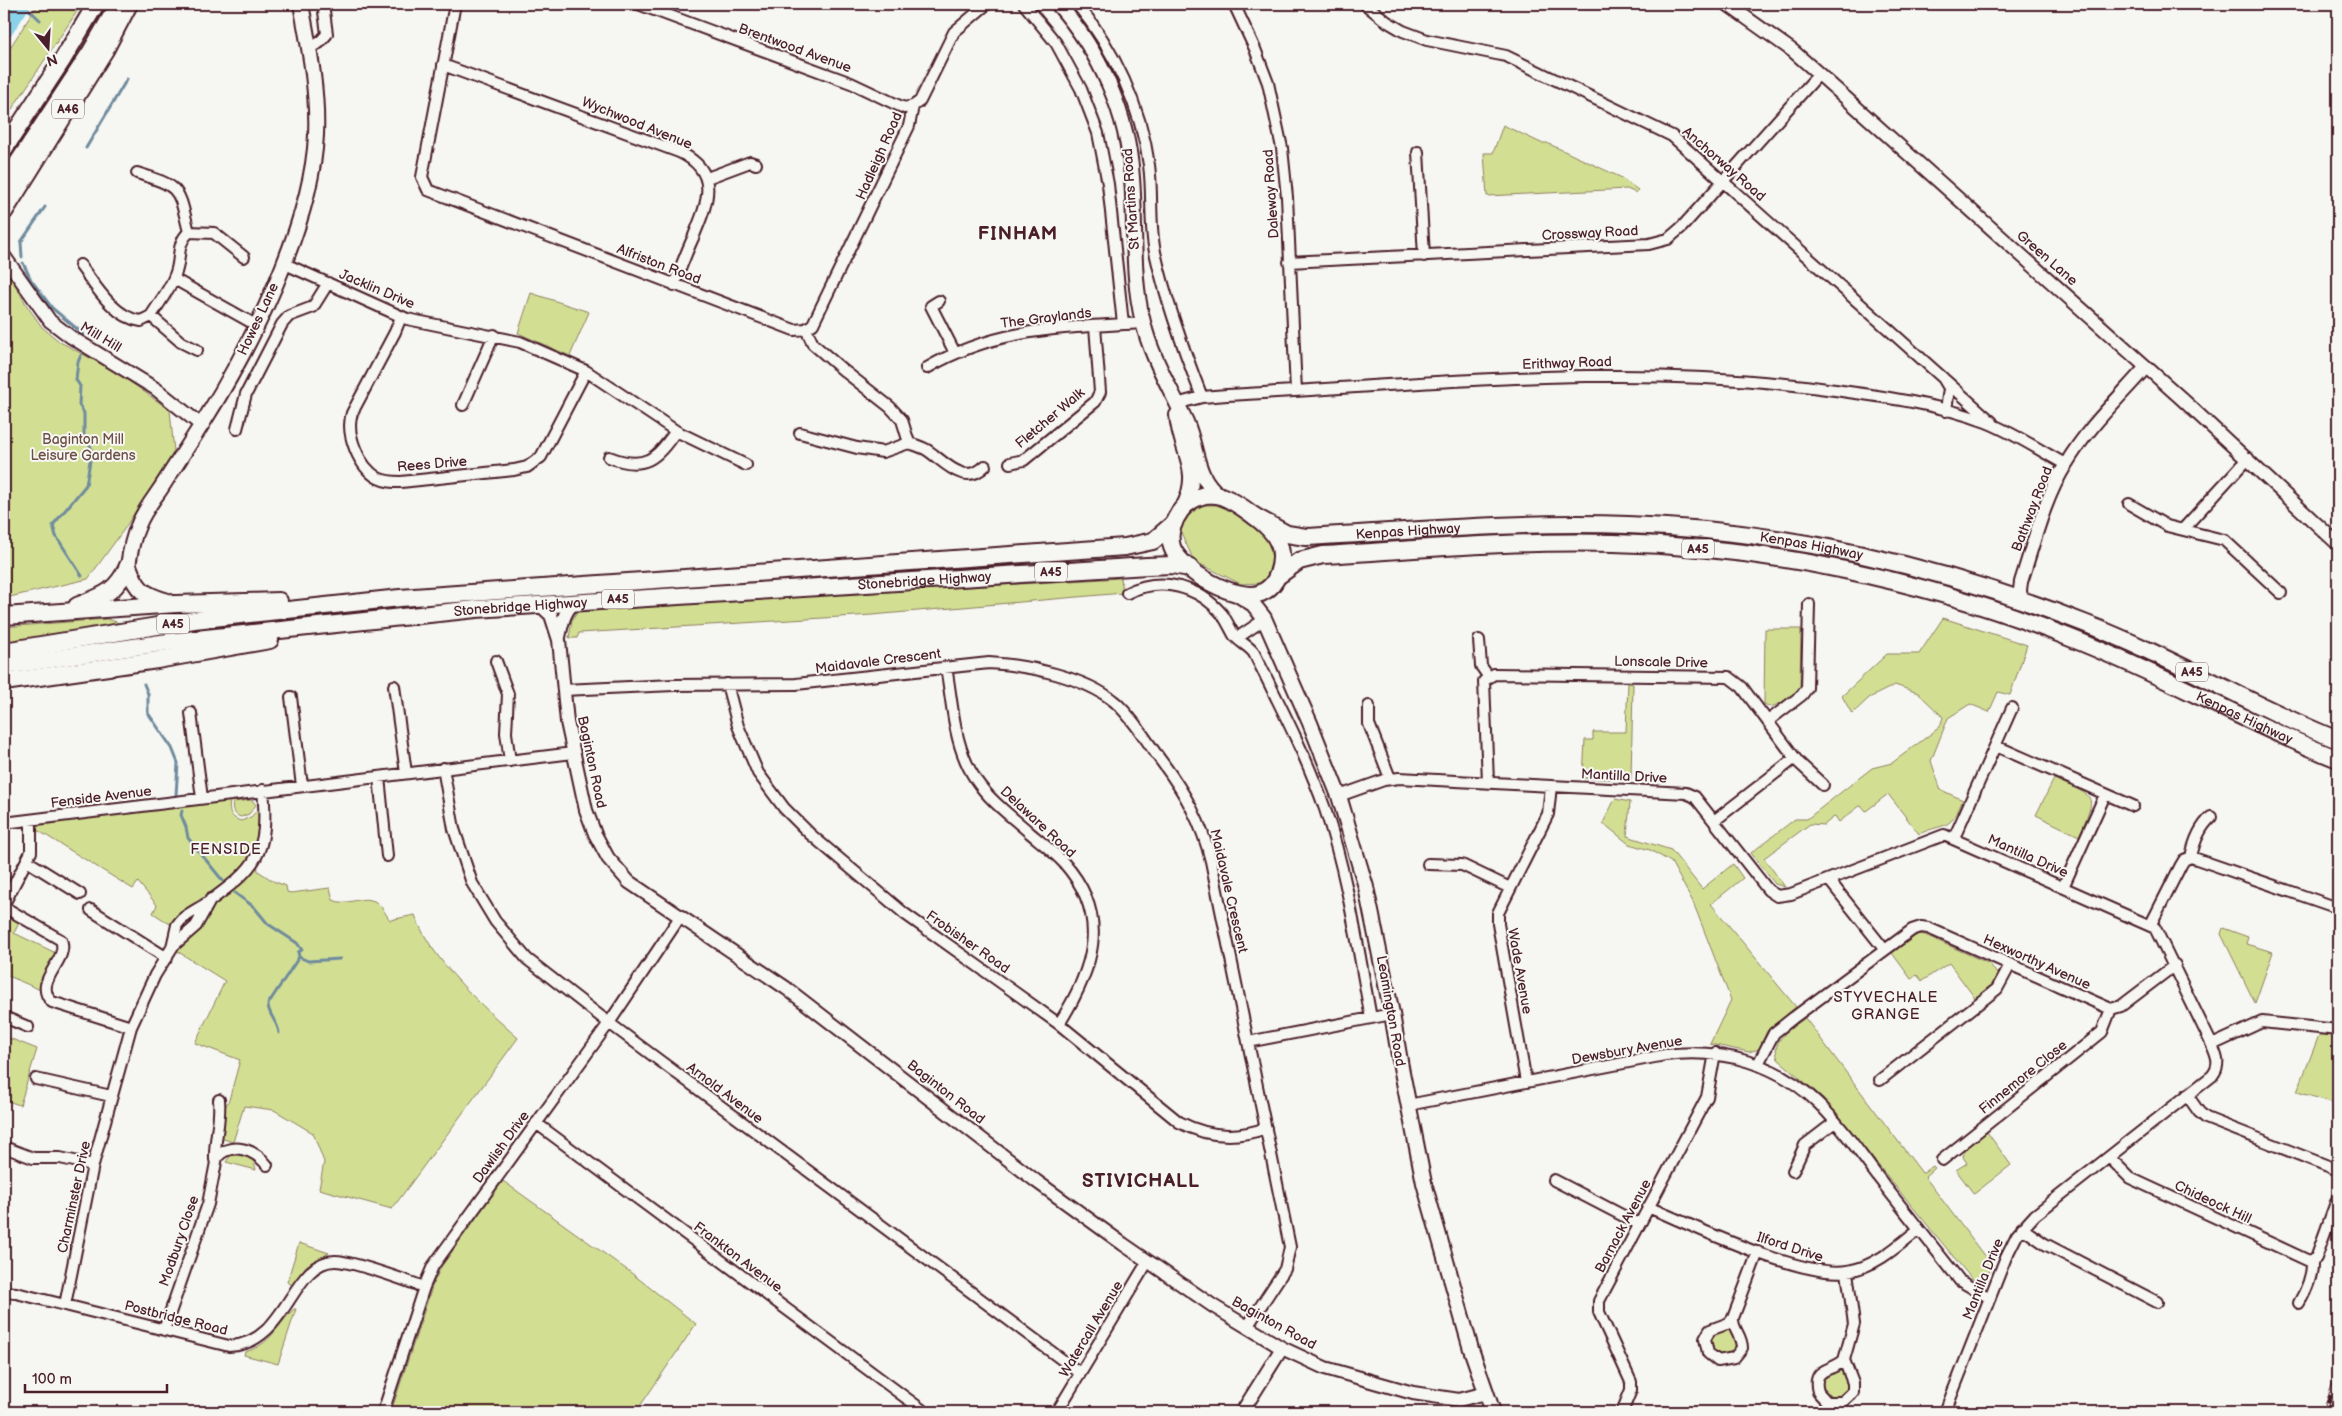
<svg xmlns="http://www.w3.org/2000/svg" width="2342" height="1416" font-family="'Balsamiq Sans',sans-serif">
  <style>
    .green { fill: #d2df93; stroke: #8e7f5f }
    .lines { fill: none; stroke-linecap: round; stroke-linejoin: round }
    .stream { stroke: #6f8b9d; stroke-width: 3 }
    .river { stroke: #88d3e9; stroke-width: 18 }
    .minor-casing { stroke: #4a1f2b; stroke-width: 14 }
    .tertiary-casing { stroke: #4a1f2b; stroke-width: 16 }
    .secondary-casing { stroke: #4a1f2b; stroke-width: 18 }
    .trunk-casing { stroke: #4a1f2b; stroke-width: 20 }
    .minor { stroke: #f6f6f2; stroke-width: 10 }
    .tertiary { stroke: #f6f6f2; stroke-width: 12 }
    .secondary { stroke: #f6f6f2; stroke-width: 14 }
    .trunk { stroke: #f6f6f2; stroke-width: 16 }
    .rail-casing { stroke: #4a1f2b; stroke-width: 5 }
    .rail { stroke: #f6f6f2; stroke-width: 3; stroke-dasharray: 9; stroke-linecap: butt }
    .labels { text-anchor: middle; dominant-baseline: central; stroke-width: 4; stroke-linejoin: round; paint-order: stroke }
    .shield { fill: #f6f6f2; stroke: #7e6067; stroke-width: 1 }
    .shield-label { font-size: 12px; font-weight: bold; fill: #4a1f2b }
    .street-label { font-size: 14px; fill: #4a1f2b; stroke: #f6f6f2 }
    .park-label { font-size: 14px; fill: #6c4f45; stroke: #f6f6f2 }
    .neighbourhood-label { font-size: 15px; letter-spacing: 1px; fill: #4a1f2b; stroke: #f6f6f2 }
    .district-label { font-size: 19px; font-weight: bold; letter-spacing: 1px; fill: #4a1f2b; stroke: #f6f6f2 }
  </style>
  <rect width="100%" height="100%" fill="#f6f6f2"/>
  <filter id="ink" filterUnits="userSpaceOnUse"><feTurbulence type="fractalNoise" baseFrequency=".02" numOctaves="2"/><feDisplacementMap in="SourceGraphic" scale="10" xChannelSelector="R" yChannelSelector="G"/><feConvolveMatrix kernelMatrix="1 2 1 2 8 2 1 2 1" color-interpolation-filters="sRGB"/></filter>
  <g filter="url(#ink)">
    <path class="green" d="M38 4H82L4 121V57Z
      M1503 125 1541 143H1547L1620 177 1638 190 1636 193 1627 189 1487 196 1484 153H1493Z
      M6 268 27 306 42 327 60 342 116 372 170 410 174 452 125 528 88 579 5 598H4V272Z
      M531 293 589 312 570 356 518 333Z
      M1203 505H1216L1228 509 1266 537 1271 547 1273 557 1267 577 1259 583 1241 584 1194 561 1179 528 1192 510Z
      M1121 578 1123 593 872 615 579 633 577 638H569L572 620 578 610Z
      M1943 618 2027 645 2010 695 1998 692 1989 712 1970 704 1948 718 1931 761 1941 790 1963 800C1948 833 1948 821 1919 834L1888 794 1866 811 1861 805 1839 822 1835 816 1824 825 1810 824 1764 858 1785 887 1775 884 1751 853 1795 819H1807L1872 768 1892 763 1940 727 1943 717 1918 693 1895 685 1869 698 1852 714 1842 696 1887 654H1919Z
      M107 619 123 624 4 642V627Z
      M1765 629H1801L1800 686C1795 695 1780 705 1770 707L1764 704Z
      M1628 683 1633 684 1631 780 1583 778 1585 740H1593V732H1626Z
      M2054 779C2096 798 2098 792 2079 836L2036 815Z
      M231 799C227 809 230 818 241 821L251 817 264 803 257 859 258 871 273 881 286 886 287 892 291 893 330 888 333 900C346 907 362 895 374 901 382 905 385 914 390 920L415 915C431 960 483 1007 518 1038L392 1209 319 1189 324 1162 313 1133 274 1110 244 1106 233 1142 220 1138 224 1109 229 1100 240 1060 195 1043 225 981 172 948 176 928 153 913 157 905 138 882 133 889 39 831 33 832 31 820Z
      M1615 799 1630 802 1627 836 1671 850 1702 889 1733 864 1743 878 1711 904 1796 1007 1767 1031 1759 1049 1749 1052 1710 1044 1731 1000 1693 902 1671 862 1650 850 1629 844 1603 823Z
      M252 800 256 805 249 814 241 817C234 815 231 809 233 802Z
      M4 907 22 917 14 933 60 955 45 992 4 974Z
      M2223 928 2248 937 2246 944 2273 952 2255 1003 2221 934Z
      M1918 934 1925 935 1990 964 1997 974 1994 983 1975 998 1949 963 1922 981 1917 975 1911 979 1892 953Z
      M1805 1018 1922 1173 1933 1166 1935 1168 1925 1177 1991 1265C1989 1277 1983 1286 1971 1278L1823 1098 1778 1059C1770 1039 1791 1029 1805 1018Z
      M2322 1034 2338 1035V1104L2297 1092 2319 1035Z
      M4 1036 37 1049 20 1105 4 1100Z
      M1987 1132 2011 1165 1974 1194 1956 1170 1967 1163 1963 1157 1965 1148Z
      M239 1152 253 1158 256 1170 226 1162 230 1156Z
      M503 1181 630 1272 696 1324 636 1412H391L433 1284 441 1267Z
      M299 1243 329 1253 306 1266 292 1285 287 1282Z
      M294 1309H296L278 1364 244 1355 245 1352C272 1344 276 1326 294 1309Z
      M1709 1343a14 14 0 1 1 28 0a14 14 0 1 1-28 0Z
      M1820 1385a15 15 0 1 1 30 0a15 15 0 1 1-30 0Z"/>
    <g class="lines">
      <path class="stream" d="M23 4 40 20
        M86 148 127 79
        M22 257 21 242 45 207
        M23 263 31 280 52 308 82 333 85 341
        M81 355 78 362 76 380 80 386 79 405 84 413V437L91 447V455L86 485 53 525 56 536 82 576
        M144 684 148 694V713L172 748 178 763 176 795
        M182 811 181 815 186 827 188 838 223 881
        M235 893 254 907 268 924 297 943 302 950 298 952 299 957 308 961 340 959
        M279 1033C278 1022 268 1015 268 1004L299 957"/>
      <path class="river" d="M4 30 21 4"/>
      <g class="minor-casing">
        <path id="minor" d="M455 4 422 177 428 190 794 330 806 329 813 324 909 126 913 106
          M638 4 851 83 904 108 913 106 920 101 954 32 987 4
          M1024 4 1056 43 1081 89 1098 133 1108 184 1123 324
          M1077 4C1114 49 1141 107 1149 165 1153 194 1149 224 1155 252 1166 301 1184 351 1202 397
          M1234 4 1255 49 1268 83 1282 148 1287 197 1296 391
          M1365 4 1386 21 1403 31 1427 40 1506 56 1672 136 1943 378 1949 388 1946 411
          M309 48 319 43 327 34 323 4
          M443 65 679 152C722 172 707 204 693 238 686 253 680 269 674 285
          M1418 152 1424 256
          M137 173C182 187 178 188 189 232
          M707 178 750 162 756 164
          M1289 262 1649 244 1668 239 1682 227 1819 74
          M283 263 407 319 520 342 586 371 676 431 746 465
          M80 265C95 285 114 318 141 321L151 316 181 342 197 350
          M174 279 256 325
          M939 301 931 306 955 353
          M151 316C159 303 170 289 175 275 182 259 175 245 189 232L214 233 244 257
          M401 317 395 332 352 413C345 434 359 467 378 478 386 482 393 482 401 482L514 470 527 467 541 457 586 371
          M927 368C996 327 1065 328 1143 323
          M1945 380 1992 422
          M1176 404 1202 397 1227 395C1429 384 1633 361 1835 390 1885 397 1938 404 1986 422 2014 433 2039 450 2065 464
          M463 405 494 335
          M237 429 246 394 282 324 289 316 313 307 328 283
          M800 433 857 448 883 452 909 443 902 420 890 407 843 370 813 344 806 329
          M909 443C915 445 922 447 927 450 944 461 964 487 985 466
          M609 457C645 471 656 459 676 431
          M1010 463 1024 460 1095 402 1100 392 1095 326
          M2129 504 2167 526 2224 540 2281 593
          M2184 528 2248 458
          M1127 593C1161 576 1198 586 1222 614 1227 621 1230 628 1234 635 1239 642 1248 645 1254 653 1280 705 1306 755 1325 809 1348 877 1358 949 1371 1018
          M1237 638 1265 619
          M1479 640 1481 666 1488 676
          M496 661 508 694 506 733 510 761
          M946 667C953 705 953 746 976 780 990 801 1011 816 1030 833 1042 843 1054 852 1064 863 1112 917 1093 970 1059 1024
          M727 684 738 726 758 773 784 808 810 834 905 914 1059 1024 1179 1122C1207 1137 1236 1139 1266 1128
          M394 686 406 773
          M563 690 674 685 796 684 989 663C1027 665 1085 677 1115 702 1134 719 1147 742 1162 762 1185 793 1202 823 1211 861L1290 1247 1285 1269 1247 1327
          M291 697 302 786
          M1369 706V724L1390 778
          M191 713 202 798
          M1768 721 1802 695 1807 688 1809 604
          M1996 746 2133 806
          M443 768 454 829 472 883 495 921 527 959 609 1023 1080 1373
          M379 777 387 856
          M1488 782 1484 681 1494 674 1729 677 1742 687 1798 762 1823 785
          M1339 796 1384 780 1399 778 1686 793 1695 797 1768 890 1777 896 1791 894 1944 835 2155 928 2212 1045C2217 1057 2221 1065 2212 1076L2035 1215 2017 1235 2006 1257 1945 1412
          M1714 821 1795 758
          M4 823 573 753
          M1954 838 2012 708
          M2191 857C2194 842 2199 828 2211 817
          M27 861 80 894
          M1428 864 1462 865 1510 888
          M1829 880 1884 949
          M2063 887 2105 795
          M4 904 31 852V820
          M4 907 61 940C70 961 31 981 52 1002L131 1027
          M91 910 167 958
          M2151 924 2181 865 2184 860 2191 857 2338 908
          M172 947 177 925 181 920C189 913 198 909 207 903 257 867 269 854 263 790
          M4 1017 28 1027
          M1248 1042 1392 1014
          M2212 1045 2262 1022 2338 1030
          M1758 1064 1774 1033 1793 1018 1912 930 1921 927 1928 928 2111 1009 2121 1006 2175 965
          M36 1079 111 1096
          M1880 1080 1997 989 2010 965
          M1526 1082 1498 924V913L1548 814 1551 786
          M2187 1095 2199 1112 2206 1118 2338 1170
          M1408 1105 1665 1055C1722 1048 1777 1063 1818 1103 1841 1125 1859 1152 1878 1177 1905 1212 1933 1246 1960 1281L1990 1298
          M536 1123 925 1412
          M4 1147 33 1158H60L93 1165
          M2109 1157 2130 1178 2309 1261 2316 1258 2317 1255 2338 1197
          M215 1160C214 1140 221 1121 219 1100
          M1942 1160 2102 1032 2111 1009
          M1793 1171 1805 1145 1835 1122
          M1554 1180 1639 1224
          M1648 1207C1694 1226 1803 1279 1848 1271 1875 1267 1898 1246 1919 1229
          M2022 1228 2045 1244 2157 1302
          M4 1292 16 1293 65 1305 229 1346C287 1345 291 1261 335 1261 354 1261 404 1280 424 1287
          M2299 1303C2306 1291 2313 1274 2312 1260
          M65 1305 93 1165 131 1027 155 975 173 946 196 926 211 899
          M1733 1318 1729 1323 1710 1330 1705 1339 1708 1353 1718 1361 1734 1358 1742 1348C1742 1335 1732 1329 1733 1318L1758 1252
          M164 1330 208 1204 217 1157C232 1141 255 1150 267 1165
          M1844 1360C1833 1372 1811 1366 1818 1392L1827 1402H1842L1853 1392V1383L1844 1360 1854 1324 1847 1272
          M383 1412 424 1287 433 1266 609 1023 680 917
          M1057 1412 1148 1261
          M1622 1412 1631 1390V1382L1599 1312V1301L1707 1097 1715 1053"/>
      </g>
      <g class="tertiary-casing">
        <path id="tertiary" d="M1727 4 1793 51 1819 74 2182 399 2338 544
          M4 256 50 321 71 337 156 389 201 425
          M2021 600 2020 590 2021 582C2034 542 2044 499 2066 464 2087 428 2119 398 2146 367
          M539 604 551 615 559 640 567 722 586 810 595 834 608 858 629 882 786 988 1036 1181 1123 1244 1213 1306 1282 1348 1325 1368 1413 1393 1459 1400 1486 1393
          M559 637C562 624 564 609 577 601
          M1242 1412 1282 1348"/>
      </g>
      <g class="secondary-casing">
        <path id="secondary" d="M1058 4C1100 52 1128 114 1132 178 1136 226 1131 275 1143 322 1151 357 1171 389 1186 422 1198 449 1194 476 1220 496
          M1177 415C1180 453 1203 469 1183 508
          M128 566C130 552 132 539 138 526 143 512 153 500 161 488 176 465 190 443 204 421 251 346 312 224 316 135 318 90 309 47 301 4
          M1237 594 1253 604 1264 618 1310 723 1339 796 1366 887 1392 1014 1401 1067 1424 1183 1471 1349 1493 1412"/>
      </g>
      <g class="trunk-casing">
        <g id="trunk">
          <path d="M4 149 63 59 96 4"/>
          <path d="M4 184 90 53 111 17"/>
          <path d="M4 212 105 50 129 4"/>
          <path d="M1205 495C1210 495 1216 494 1221 496 1237 502 1270 525 1277 540 1283 551 1282 562 1278 574 1275 583 1270 589 1261 593 1238 603 1180 571 1172 547 1169 537 1171 527 1176 518 1182 506 1193 498 1205 495Z"/>
          <path id="s1" d="M1254 516 1287 534 1306 537C1413 531 1521 521 1628 525 1784 530 1940 566 2084 623 2171 656 2251 706 2338 740"/>
          <path d="M128 566C137 591 144 595 168 602"/>
          <path id="s2" d="M1278 576 1299 561 1323 555C1420 549 1517 540 1614 543 1769 547 1925 580 2068 637 2161 673 2246 723 2338 759"/>
          <path d="M77 606C102 596 116 593 128 566"/>
          <path d="M4 616 176 604 279 601"/>
          <path d="M4 651 194 620 400 598 1125 547 1153 541 1174 523"/>
          <path id="s3" d="M4 666 168 642 476 609 1147 566 1172 565 1190 568"/>
          <path d="M4 682 157 660 270 640"/>
        </g>
      </g>
      <use href="#minor" class="minor"/>
      <use href="#tertiary" class="tertiary"/>
      <use href="#secondary" class="secondary"/>
      <use href="#trunk" class="trunk"/>
      <g class="rail-casing">
        <path id="rail" d="M2325 1412 2338 1374"/>
      </g>
      <use href="#rail" class="rail"/>
    </g>
  </g>
  <g class="labels">
    <g class="shield">
      <rect x="52" y="99.5" width="32" height="19" rx="4"/>
      <rect x="1682" y="539.5" width="32" height="19" rx="4"/>
      <rect x="1035" y="562.5" width="32" height="19" rx="4"/>
      <rect x="602" y="589.5" width="32" height="19" rx="4"/>
      <rect x="157" y="614.5" width="32" height="19" rx="4"/>
      <rect x="2176" y="662.5" width="32" height="19" rx="4"/>
    </g>
    <g class="shield-label">
      <text x="68" y="109">A46</text>
      <text x="1698" y="549">A45</text>
      <text x="1051" y="572">A45</text>
      <text x="618" y="599">A45</text>
      <text x="173" y="624">A45</text>
      <text x="2192" y="672">A45</text>
    </g>
    <g class="street-label">
      <text transform="translate(795 48) rotate(20)">Brentwood Avenue</text>
      <text transform="translate(637 123) rotate(22)">Wychwood Avenue</text>
      <text transform="translate(879 156) rotate(-66)">Hadleigh Road</text>
      <text transform="translate(1724 164) rotate(41)">Anchorway Road</text>
      <text transform="translate(1271 194) rotate(-94)">Daleway Road</text>
      <text transform="translate(1131 199) rotate(-94)">St Martins Road</text>
      <text transform="translate(1590 233) rotate(-3)">Crossway Road</text>
      <text transform="translate(2047 258) rotate(41)">Green Lane</text>
      <text transform="translate(659 264) rotate(21)">Alfriston Road</text>
      <text transform="translate(377 289) rotate(23)">Jacklin Drive</text>
      <text transform="translate(1046 318) rotate(-7)">The Graylands</text>
      <text transform="translate(258 319) rotate(-65)">Howes Lane</text>
      <text transform="translate(101 337) rotate(31)">Mill Hill</text>
      <text transform="translate(1567 363) rotate(-2)">Erithway Road</text>
      <text transform="translate(1050 418) rotate(-40)">Fletcher Walk</text>
      <text transform="translate(432 464) rotate(-5)">Rees Drive</text>
      <text transform="translate(2032 509) rotate(-69)">Bathway Road</text>
      <text stroke="none"><textPath href="#s1" startOffset="159">Kenpas Highway</textPath></text>
      <text stroke="none"><textPath href="#s1" startOffset="564">Kenpas Highway</textPath></text>
      <text stroke="none"><textPath href="#s3" startOffset="925">Stonebridge Highway</textPath></text>
      <text stroke="none"><textPath href="#s3" startOffset="520">Stonebridge Highway</textPath></text>
      <text transform="translate(878 661) rotate(-7)">Maidavale Crescent</text>
      <text transform="translate(1661 662) rotate(1)">Lonscale Drive</text>
      <text stroke="none"><textPath href="#s2" startOffset="1002">Kenpas Highway</textPath></text>
      <text transform="translate(592 762) rotate(78)">Baginton Road</text>
      <text transform="translate(1624 776) rotate(3)">Mantilla Drive</text>
      <text transform="translate(101 797) rotate(-7)">Fenside Avenue</text>
      <text transform="translate(1038 822) rotate(43)">Delaware Road</text>
      <text transform="translate(2028 856) rotate(24)">Mantilla Drive</text>
      <text transform="translate(1229 891) rotate(77)">Maidavale Crescent</text>
      <text transform="translate(968 942) rotate(35)">Frobisher Road</text>
      <text transform="translate(2037 962) rotate(24)">Hexworthy Avenue</text>
      <text transform="translate(1520 971) rotate(80)">Wade Avenue</text>
      <text transform="translate(1391 1011) rotate(80)">Leamington Road</text>
      <text transform="translate(1627 1050) rotate(-10)">Dewsbury Avenue</text>
      <text transform="translate(2023 1077) rotate(-39)">Finnemore Close</text>
      <text transform="translate(946 1092) rotate(38)">Baginton Road</text>
      <text transform="translate(725 1093) rotate(37)">Arnold Avenue</text>
      <text transform="translate(501 1147) rotate(-54)">Dawlish Drive</text>
      <text transform="translate(74 1197) rotate(-78)">Charminster Drive</text>
      <text transform="translate(2213 1202) rotate(25)">Chideock Hill</text>
      <text transform="translate(1623 1226) rotate(-62)">Barnack Avenue</text>
      <text transform="translate(179 1241) rotate(-71)">Modbury Close</text>
      <text transform="translate(1790 1247) rotate(18)">Ilford Drive</text>
      <text transform="translate(738 1257) rotate(37)">Frankton Avenue</text>
      <text transform="translate(1983 1279) rotate(-68)">Mantilla Drive</text>
      <text transform="translate(176 1318) rotate(14)">Postbridge Road</text>
      <text transform="translate(1274 1323) rotate(29)">Baginton Road</text>
      <text transform="translate(1091 1329) rotate(-59)">Watercall Avenue</text>
    </g>
    <g class="park-label">
      <text x="83" y="439">Baginton Mill<tspan x="83" dy="16">Leisure Gardens</tspan></text>
    </g>
    <g class="neighbourhood-label">
      <text x="226" y="849">FENSIDE</text>
      <text x="1886" y="997">STYVECHALE<tspan x="1886" dy="17">GRANGE</tspan></text>
    </g>
    <g class="district-label">
      <text x="1018" y="234">FINHAM</text>
      <text x="1141" y="1181">STIVICHALL</text>
    </g>
  </g>
  <rect width="2342" height="1416" fill="none" stroke="#f6f6f2" stroke-width="20"/>
  <rect x="10" y="10" width="2322" height="1396" fill="none" stroke="#4a1f2b" stroke-width="2" filter="url(#ink)"/>
  <g transform="translate(48 48) rotate(162)" stroke="#f6f6f2" stroke-width="4" paint-order="stroke">
  <path d="M0-4L9 19L0 12L-9 19Z" fill="#4a1f2b"/>
  <text y="-8" font-size="14" font-weight="bold" text-anchor="middle" fill="#4a1f2b">N</text>
  </g>
  <path d="M25 1384v8h142v-8" fill="none" stroke="#4a1f2b" stroke-width="2.5"/>
  <text x="32" y="1384" font-size="15" fill="#4a1f2b" stroke="#f6f6f2" stroke-width="4" paint-order="stroke">100 m</text>
</svg>
